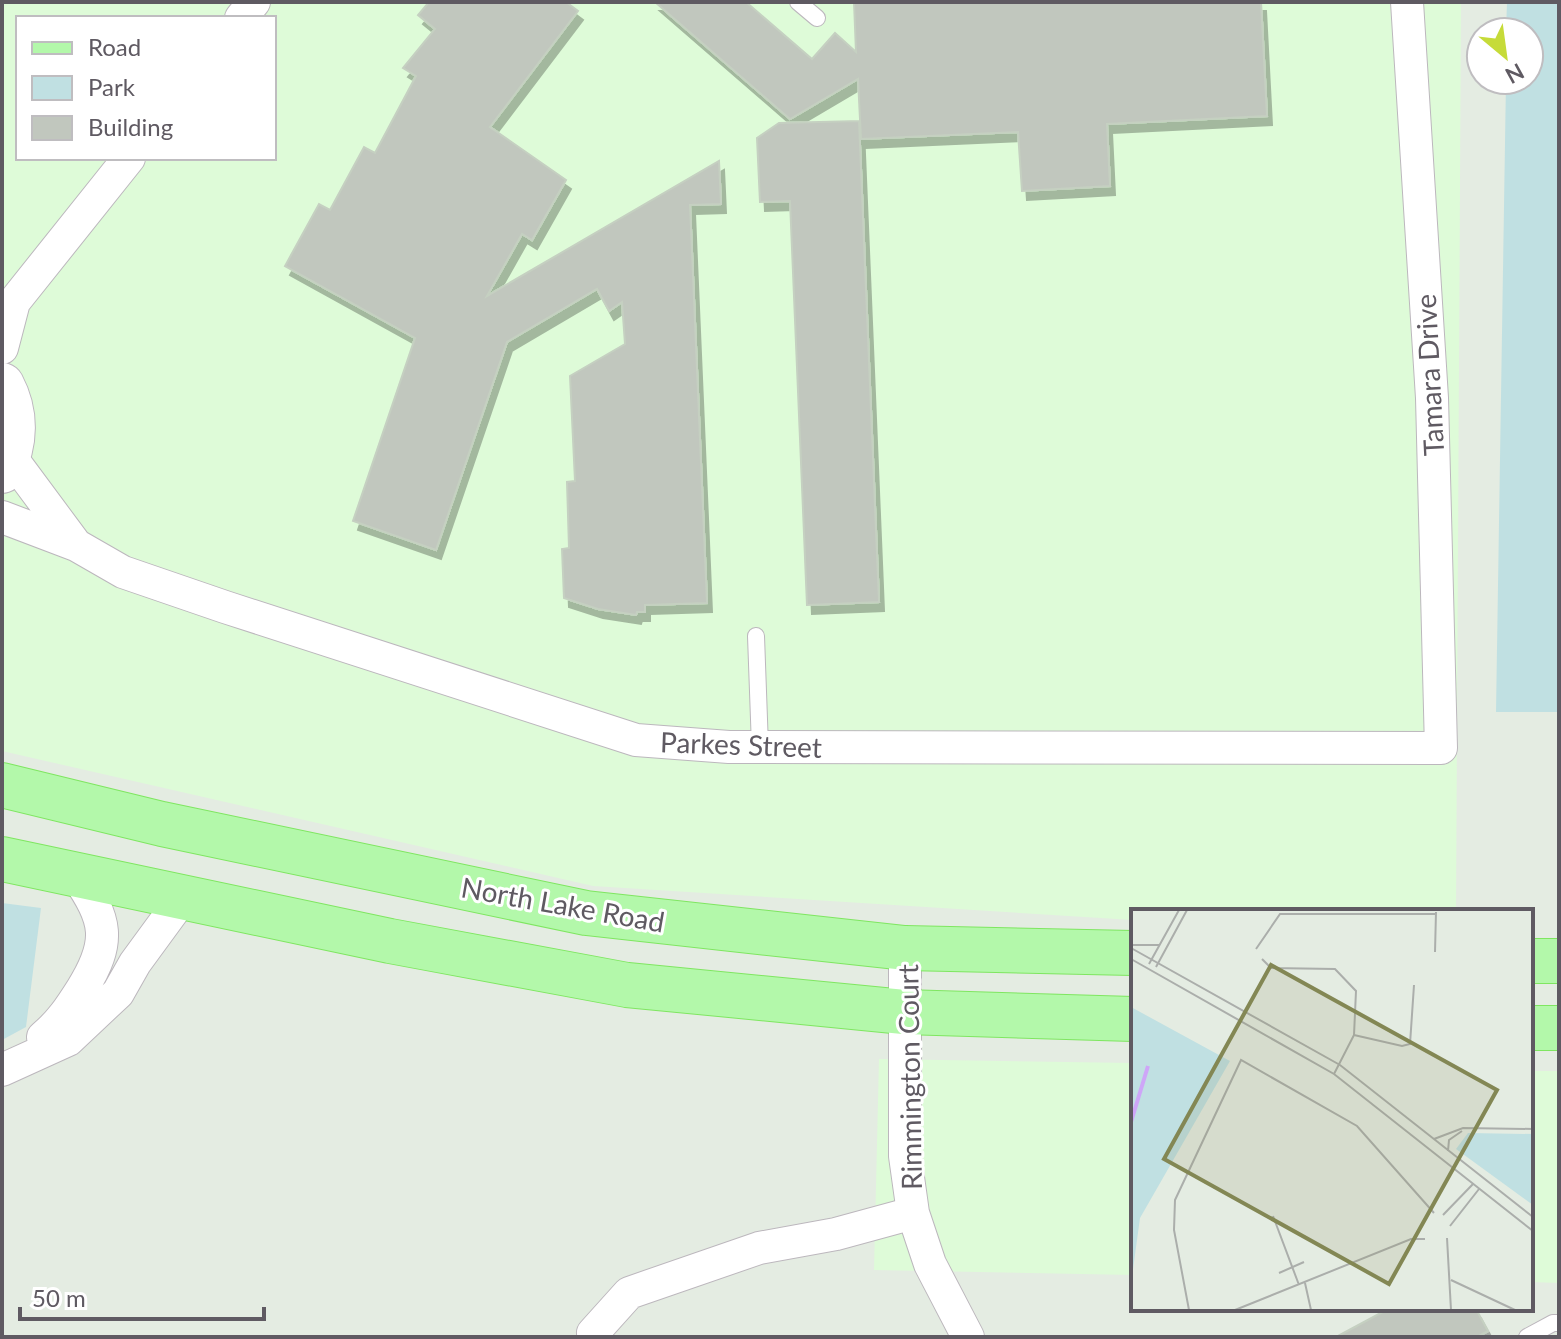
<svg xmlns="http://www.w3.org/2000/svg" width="1561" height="1339" font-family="Lato,sans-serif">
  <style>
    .commercial { fill: #defbd8; fill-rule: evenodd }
    .green { fill: #c0e0e2 }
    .building { fill: #c1c7be; stroke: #c5d0c1; stroke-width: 2; filter: url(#shadow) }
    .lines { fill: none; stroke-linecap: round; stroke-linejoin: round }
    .lane-casing { stroke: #bcb7bd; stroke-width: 18 }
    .street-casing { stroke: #bcb7bd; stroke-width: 34 }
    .secondary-casing { stroke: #bdb7bf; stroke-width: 46 }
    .primary-casing { stroke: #7fe661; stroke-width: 46 }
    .lane { stroke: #fff; stroke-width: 16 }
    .street { stroke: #fff; stroke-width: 32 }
    .secondary { stroke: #fff; stroke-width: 44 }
    .primary { stroke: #b3f8aa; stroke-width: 44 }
    .labels { text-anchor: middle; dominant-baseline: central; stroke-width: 6; stroke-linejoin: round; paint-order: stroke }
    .street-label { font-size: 28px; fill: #5f5a62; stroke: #fff }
    .inset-river { fill: none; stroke: #cea6f8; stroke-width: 4 }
    .inset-road { fill: none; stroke: #abaeab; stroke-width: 2 }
    .view { fill: #838754; fill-opacity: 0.15; stroke: #838754; stroke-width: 4 }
    .inset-edge { fill: none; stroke: #5f5a62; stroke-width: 4 }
  </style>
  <defs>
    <filter id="shadow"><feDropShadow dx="5" dy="9" stdDeviation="0" flood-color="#0004"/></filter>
  </defs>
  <rect width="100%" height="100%" fill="#e4ece2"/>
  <path class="commercial" d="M2 2H1461L1456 911H1133V920L593 886 2 751ZM18 18H274V158H18Z
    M879 1059 1133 1063V1275L874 1270Z
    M1531 1071H1559V1283L1531 1282Z"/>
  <path class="green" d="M1507 2H1559V712H1496L1506 80H1529V32H1506Z
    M2 903 41 908 26 1027 2 1040Z"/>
  <path class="building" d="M429 2H566L578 11 490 127 566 180 532 240 522 234 487 296 719 161 721 204 690 205 707 603 645 605V612H637L636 615 598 609 564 598 562 549 569 548 567 482 575 481 570 376 625 344 622 302 609 311 597 289 507 342 436 550 353 521 415 338 285 266 319 204 330 210 364 147 375 153 416 76 403 68 435 29 418 15Z
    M655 2H746L812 59 835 33 856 52 854 2H1261L1267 116 1107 124 1110 186 1022 191 1018 132 861 139 858 79 790 119Z
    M859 121 879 602 807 605 790 201 760 202 757 138 779 123Z
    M1388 1309H1476L1488 1331 1477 1337 1338 1336Z"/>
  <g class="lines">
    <g class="lane-casing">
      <path id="lane" d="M798 2 817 18
        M756 636 760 747
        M1527 1337 1553 1323H1559"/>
    </g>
    <g class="street-casing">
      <path id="street" d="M241 18 254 2
        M2 348 14 302 129 158
        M10 456 76 545
        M2 517 76 545 123 572 225 607 636 740 729 747 1441 748 1432 398 1407 2
        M905 948V1156L913 1213 930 1264 968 1337
        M43 1037C60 1023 70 1008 82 989 112 941 107 920 76 875
        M2 1070 68 1040 118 993 135 963 184 896
        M594 1337 593 1333 629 1293 759 1248 836 1234 913 1213"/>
    </g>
    <g class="secondary-casing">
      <path id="secondary" d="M2 385C17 413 16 443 2 471"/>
    </g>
    <g class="primary-casing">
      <path id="primary" d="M2 785 162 824 586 913 905 948 1133 953
        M2 859 390 941 627 985 904 1012 1133 1019
        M1531 961H1559
        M1531 1028H1559"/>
    </g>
    <use href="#lane" class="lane"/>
    <use href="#street" class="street"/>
    <use href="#secondary" class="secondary"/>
    <use href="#primary" class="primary"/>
  </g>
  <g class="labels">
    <g class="street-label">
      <text transform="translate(1429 375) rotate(-93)">Tamara Drive</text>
      <text transform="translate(741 744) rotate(2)">Parkes Street</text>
      <text transform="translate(563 904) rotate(10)">North Lake Road</text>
      <text transform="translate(909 1077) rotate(-91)">Rimmington Court</text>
    </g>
  </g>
  <g transform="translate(1131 909)">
    <rect width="402" height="402" fill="#e4ece2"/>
    <path d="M0 98 99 152 9 309 0 375ZM337 224 402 225V296L325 240Z" fill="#c0e0e2"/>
    <path class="inset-river" d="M0 213 17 157"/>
    <path class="inset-road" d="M0 36H29M0 39 209 156 402 308M125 40 149 5H305M304 43 305 3M0 50 203 165 402 322M131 50 140 59 204 60 225 82 223 126 203 165M18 55 48 1M25 58 56 1M223 126 271 137 279 135 283 76M303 230 332 219 402 220M317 242 318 231 331 222M312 306 342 275M142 307 168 376M319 317 348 280M316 329 320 401M148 364 173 353M320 371 384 401M174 374 180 401M58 401 43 321 44 291 110 151 226 217 303 304M104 401 280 330H294"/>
    <path class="view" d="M140 56 366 181 258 375 33 250Z"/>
    <rect width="402" height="402" class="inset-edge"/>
  </g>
  <rect width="1561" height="1339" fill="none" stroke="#5f5a62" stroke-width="8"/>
  <rect x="16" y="16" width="260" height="144" fill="#ffffff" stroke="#bfbdc0" stroke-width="2"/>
  <rect x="32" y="42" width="40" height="12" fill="#b3f8aa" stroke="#bfbdc0" stroke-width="2"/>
  <text x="88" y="56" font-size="24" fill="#5f5a62">Road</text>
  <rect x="32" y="76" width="40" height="24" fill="#c0e0e2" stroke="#bfbdc0" stroke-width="2"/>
  <text x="88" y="96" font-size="24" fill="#5f5a62">Park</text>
  <rect x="32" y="116" width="40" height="24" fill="#c1c7be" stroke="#bfbdc0" stroke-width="2"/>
  <text x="88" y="136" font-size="24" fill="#5f5a62">Building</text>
  <g transform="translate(1505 56) rotate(151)"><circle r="38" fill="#ffffff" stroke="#bfbdc0" stroke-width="2"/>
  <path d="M0-6L14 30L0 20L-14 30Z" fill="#c6db39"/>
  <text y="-12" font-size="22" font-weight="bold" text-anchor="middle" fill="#5f5a62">N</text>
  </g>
  <path d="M20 1307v12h244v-12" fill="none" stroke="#5f5a62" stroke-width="4"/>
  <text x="32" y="1307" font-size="24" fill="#5f5a62" stroke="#ffffff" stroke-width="6" paint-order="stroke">50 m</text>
</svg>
